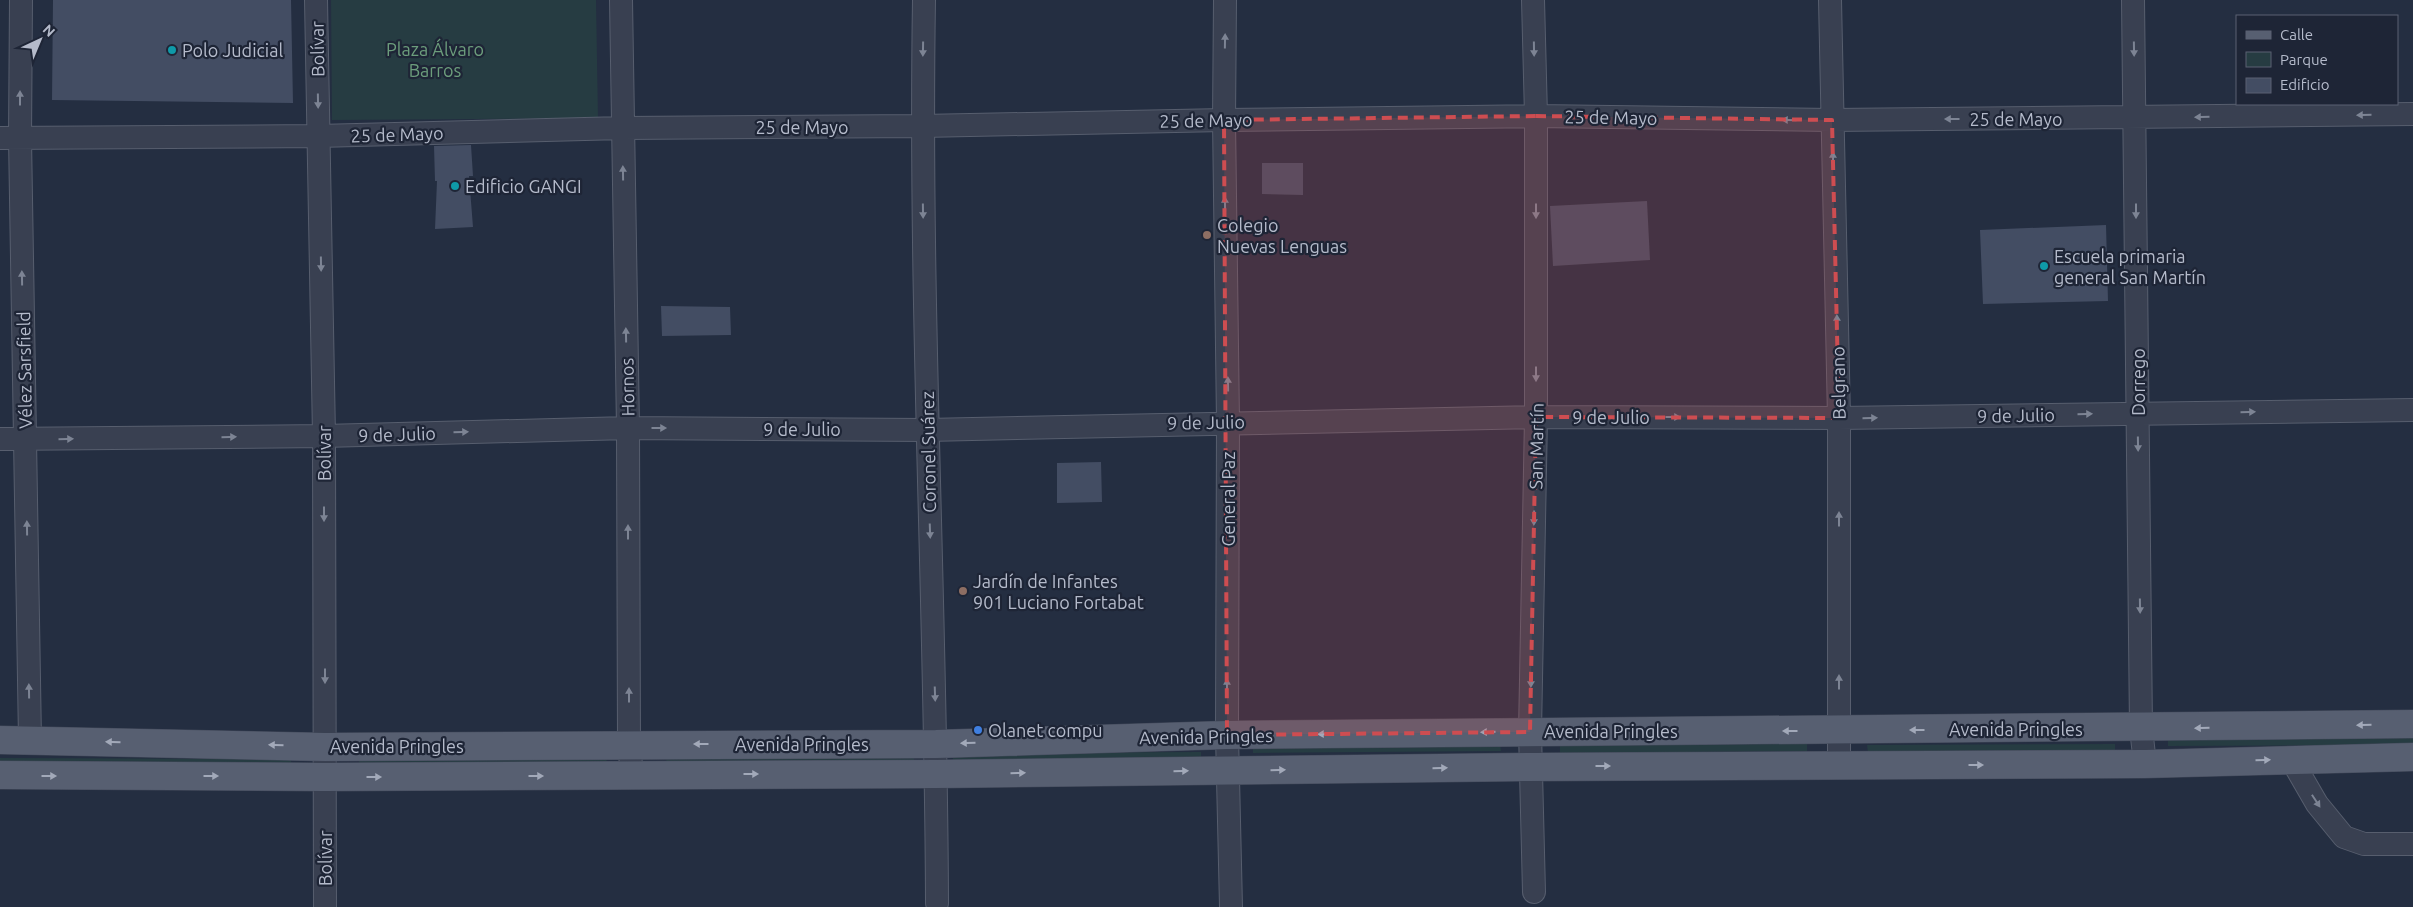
<svg xmlns="http://www.w3.org/2000/svg" width="2413" height="907" font-family="Ubuntu,sans-serif">
  <style>
    .green { fill: #263c42 }
    .building { fill: #434d63 }
    .lines { fill: none; stroke-linecap: round; stroke-linejoin: round }
    .minor-casing { stroke: #575e6e; stroke-width: 24 }
    .major-casing { stroke: #42495a; stroke-width: 29 }
    .minor { stroke: #394051; stroke-width: 22 }
    .major { stroke: #575f71; stroke-width: 28 }
    .oneway { fill: #7d8494 }
    .oneway2 { fill: #a2a9b9 }
    .marked { fill: #ce4d51; fill-opacity: 0.2; stroke: #ce4d51; stroke-width: 4; stroke-dasharray: 10 6; stroke-linejoin: round }
    .culture-dot { fill: #0f9aa8; stroke: #1e2536; stroke-width: 2 }
    .education-dot { fill: #8d6e63; stroke: #1e2536; stroke-width: 2 }
    .shop-dot { fill: #3f7fe0; stroke: #1e2536; stroke-width: 2 }
    .labels { text-anchor: middle; dominant-baseline: central; stroke-width: 4.5; stroke-linejoin: round; paint-order: stroke }
    .street-label { font-size: 18px; fill: #b5bbcb; stroke: #1e2536 }
    .park-label { font-size: 18px; fill: #6c9d7c; stroke: #1e2536 }
    .poi-label { font-size: 18px; fill: #b5bbcb; stroke: #1e2536; text-anchor: start }
  </style>
  <rect width="100%" height="100%" fill="#242e41"/>
  <path class="green" d="M331 0H596L598 118 332 120Z
    M2413 737V745L2168 746V738Z
    M1500 744 1501 751 1253 753V745Z
    M1807 744V751L1560 753V745Z
    M2115 744V752L1868 753 1867 745Z
    M1201 752V760L953 761V753Z
    M606 756 607 763 359 765V757Z
    M914 757V764L667 766 666 758Z
    M0 758 291 759V767L0 766Z"/>
  <path class="building" d="M53 0H291L293 103 52 100Z
    M471 145 473 176H469L473 227 435 229 437 181H435L434 146Z
    M1262 163H1303V195L1262 194Z
    M1647 201 1650 260 1553 266 1550 206Z
    M2106 225 2108 301 1983 304 1980 230Z
    M661 306 730 307 731 335 662 336Z
    M1101 462 1102 502 1057 503V463Z"/>
  <g class="lines">
    <g class="minor-casing">
      <path id="minor" d="M21 0 20 138 30 740
        M316 0 324 436 325 907
        M621 0 628 428 629 744 632 775
        M924 0C919 301 936 602 937 903
        M1225 0 1224 120 1228 422 1227 735 1231 907
        M1533 0 1536 116V417L1530 732 1534 892
        M1830 0 1839 418V765
        M2133 0 2141 728 2145 764
        M0 138 318 136 623 128 922 126 1224 120 1536 116 1832 120 2413 114
        M0 439 324 436 628 428 927 430 1536 417 1839 418 2413 410
        M2291 759 2317 804 2344 837 2364 844H2413"/>
    </g>
    <g class="major-casing">
      <path id="major" d="M0 740 325 747 936 744 1227 735 2413 724
        M0 775 325 777 937 774 1531 767 2145 764 2413 757"/>
    </g>
    <use href="#minor" class="minor"/>
    <use href="#major" class="major"/>
  </g>
  <defs><path id="oneway-solid" d="M-6-.8H1V-3.2L6.5 0L1 3.2V.8H-6Z" transform="scale(1.25)"/></defs>
  <g class="oneway">
    <use href="#oneway-solid" transform="translate(1225 41) rotate(-89)"/>
    <use href="#oneway-solid" transform="translate(923 49) rotate(91)"/>
    <use href="#oneway-solid" transform="translate(1534 49) rotate(89)"/>
    <use href="#oneway-solid" transform="translate(2134 49) rotate(89)"/>
    <use href="#oneway-solid" transform="translate(20 98) rotate(-90)"/>
    <use href="#oneway-solid" transform="translate(318 101) rotate(89)"/>
    <use href="#oneway-solid" transform="translate(2364 115) rotate(179)"/>
    <use href="#oneway-solid" transform="translate(2202 117) rotate(179)"/>
    <use href="#oneway-solid" transform="translate(1952 119) rotate(180)"/>
    <use href="#oneway-solid" transform="translate(1789 120) rotate(-179)"/>
    <use href="#oneway-solid" transform="translate(1833 159) rotate(-91)"/>
    <use href="#oneway-solid" transform="translate(623 173) rotate(-91)"/>
    <use href="#oneway-solid" transform="translate(1225 204) rotate(-91)"/>
    <use href="#oneway-solid" transform="translate(923 211) rotate(89)"/>
    <use href="#oneway-solid" transform="translate(1536 211) rotate(90)"/>
    <use href="#oneway-solid" transform="translate(2136 211) rotate(90)"/>
    <use href="#oneway-solid" transform="translate(321 264) rotate(89)"/>
    <use href="#oneway-solid" transform="translate(22 278) rotate(-91)"/>
    <use href="#oneway-solid" transform="translate(1837 322) rotate(-91)"/>
    <use href="#oneway-solid" transform="translate(626 335) rotate(-91)"/>
    <use href="#oneway-solid" transform="translate(1536 374) rotate(90)"/>
    <use href="#oneway-solid" transform="translate(1228 384) rotate(-91)"/>
    <use href="#oneway-solid" transform="translate(2248 412) rotate(-1)"/>
    <use href="#oneway-solid" transform="translate(2085 414) rotate(-1)"/>
    <use href="#oneway-solid" transform="translate(1673 417)"/>
    <use href="#oneway-solid" transform="translate(1870 418) rotate(-1)"/>
    <use href="#oneway-solid" transform="translate(659 428)"/>
    <use href="#oneway-solid" transform="translate(461 432) rotate(-2)"/>
    <use href="#oneway-solid" transform="translate(229 437) rotate(-1)"/>
    <use href="#oneway-solid" transform="translate(66 439) rotate(-1)"/>
    <use href="#oneway-solid" transform="translate(2138 444) rotate(89)"/>
    <use href="#oneway-solid" transform="translate(324 514) rotate(90)"/>
    <use href="#oneway-solid" transform="translate(1534 518) rotate(91)"/>
    <use href="#oneway-solid" transform="translate(1839 519) rotate(-90)"/>
    <use href="#oneway-solid" transform="translate(27 528) rotate(-91)"/>
    <use href="#oneway-solid" transform="translate(930 531) rotate(88)"/>
    <use href="#oneway-solid" transform="translate(628 532) rotate(-90)"/>
    <use href="#oneway-solid" transform="translate(2140 606) rotate(89)"/>
    <use href="#oneway-solid" transform="translate(325 676) rotate(90)"/>
    <use href="#oneway-solid" transform="translate(1531 680) rotate(91)"/>
    <use href="#oneway-solid" transform="translate(1839 682) rotate(-90)"/>
    <use href="#oneway-solid" transform="translate(1227 686) rotate(-90)"/>
    <use href="#oneway-solid" transform="translate(29 691) rotate(-91)"/>
    <use href="#oneway-solid" transform="translate(935 694) rotate(88)"/>
    <use href="#oneway-solid" transform="translate(629 695) rotate(-90)"/>
    <use href="#oneway-solid" transform="translate(2316 801) rotate(57)"/>
  </g>
  <g class="oneway2">
    <use href="#oneway-solid" transform="translate(2364 725) rotate(179)"/>
    <use href="#oneway-solid" transform="translate(2202 728) rotate(179)"/>
    <use href="#oneway-solid" transform="translate(1917 730) rotate(180)"/>
    <use href="#oneway-solid" transform="translate(1790 731) rotate(180)"/>
    <use href="#oneway-solid" transform="translate(1488 732) rotate(179)"/>
    <use href="#oneway-solid" transform="translate(1325 734) rotate(179)"/>
    <use href="#oneway-solid" transform="translate(113 742) rotate(-179)"/>
    <use href="#oneway-solid" transform="translate(968 743) rotate(178)"/>
    <use href="#oneway-solid" transform="translate(701 744) rotate(180)"/>
    <use href="#oneway-solid" transform="translate(276 745) rotate(-179)"/>
    <use href="#oneway-solid" transform="translate(2263 760) rotate(-2)"/>
    <use href="#oneway-solid" transform="translate(1976 765)"/>
    <use href="#oneway-solid" transform="translate(1603 766)"/>
    <use href="#oneway-solid" transform="translate(1440 768) rotate(-1)"/>
    <use href="#oneway-solid" transform="translate(1278 770) rotate(-1)"/>
    <use href="#oneway-solid" transform="translate(1181 771) rotate(-1)"/>
    <use href="#oneway-solid" transform="translate(1018 773) rotate(-1)"/>
    <use href="#oneway-solid" transform="translate(751 774)"/>
    <use href="#oneway-solid" transform="translate(49 776)"/>
    <use href="#oneway-solid" transform="translate(211 776)"/>
    <use href="#oneway-solid" transform="translate(536 776)"/>
    <use href="#oneway-solid" transform="translate(374 777)"/>
  </g>
  <path class="marked" d="M1536 116 1832 120 1839 418 1536 417 1530 732 1227 735 1224 120Z"/>
  <g class="culture-dot">
    <circle cx="172" cy="50" r="5"/>
    <circle cx="455" cy="186" r="5"/>
    <circle cx="2044" cy="266" r="5"/>
  </g>
  <g class="education-dot">
    <circle cx="1207" cy="235" r="5"/>
    <circle cx="963" cy="591" r="5"/>
  </g>
  <circle class="shop-dot" cx="978" cy="730" r="5"/>
  <g class="labels">
    <g class="street-label">
      <text transform="translate(317 49) rotate(-91)">Bolívar</text>
      <text transform="translate(1611 117) rotate(1)">25 de Mayo</text>
      <text x="2016" y="119">25 de Mayo</text>
      <text transform="translate(1206 120) rotate(-1)">25 de Mayo</text>
      <text x="802" y="127">25 de Mayo</text>
      <text transform="translate(397 134) rotate(-2)">25 de Mayo</text>
      <text transform="translate(24 370) rotate(-91)">Vélez Sarsfield</text>
      <text transform="translate(2138 382) rotate(-90)">Dorrego</text>
      <text transform="translate(1838 383) rotate(-91)">Belgrano</text>
      <text transform="translate(627 387) rotate(-91)">Hornos</text>
      <text transform="translate(2016 415) rotate(-1)">9 de Julio</text>
      <text x="1611" y="417">9 de Julio</text>
      <text transform="translate(1206 422) rotate(-1)">9 de Julio</text>
      <text x="802" y="429">9 de Julio</text>
      <text transform="translate(397 434) rotate(-2)">9 de Julio</text>
      <text transform="translate(1536 446) rotate(-89)">San Martín</text>
      <text transform="translate(928 452) rotate(-91)">Coronel Suárez</text>
      <text transform="translate(324 453) rotate(-90)">Bolívar</text>
      <text transform="translate(1228 499) rotate(-90)">General Paz</text>
      <text x="2016" y="729">Avenida Pringles</text>
      <text x="1611" y="731">Avenida Pringles</text>
      <text transform="translate(1206 736) rotate(-1)">Avenida Pringles</text>
      <text x="802" y="744">Avenida Pringles</text>
      <text x="397" y="746">Avenida Pringles</text>
      <text transform="translate(325 858) rotate(-90)">Bolívar</text>
    </g>
    <g class="park-label">
      <text x="435" y="49">Plaza Álvaro<tspan x="435" dy="21">Barros</tspan></text>
    </g>
    <g class="poi-label">
      <text x="182" y="50">Polo Judicial</text>
      <text x="465" y="186">Edificio GANGI</text>
      <text x="1217" y="225">Colegio<tspan x="1217" dy="21">Nuevas Lenguas</tspan></text>
      <text x="2054" y="256">Escuela primaria<tspan x="2054" dy="21">general San Martín</tspan></text>
      <text x="973" y="581">Jardín de Infantes<tspan x="973" dy="21">901 Luciano Fortabat</tspan></text>
      <text x="988" y="730">Olanet compu</text>
    </g>
  </g>
  <rect x="2236" y="15" width="162" height="90" fill="#1e2536" stroke="#5a6172"/>
  <rect x="2246" y="31" width="25" height="8" fill="#575f71" stroke="#5a6172"/>
  <text x="2280" y="40" font-size="15" fill="#b5bbcb">Calle</text>
  <rect x="2246" y="52" width="25" height="15" fill="#263c42" stroke="#5a6172"/>
  <text x="2280" y="65" font-size="15" fill="#b5bbcb">Parque</text>
  <rect x="2246" y="78" width="25" height="15" fill="#434d63" stroke="#5a6172"/>
  <text x="2280" y="90" font-size="15" fill="#b5bbcb">Edificio</text>
  <g transform="translate(40 40) rotate(44)" stroke="#1e2536" stroke-width="4" paint-order="stroke">
  <path d="M0-4L9 19L0 12L-9 19Z" fill="#b5bbcb"/>
  <text y="-8" font-size="14" font-weight="bold" text-anchor="middle" fill="#b5bbcb">N</text>
  </g>
</svg>
